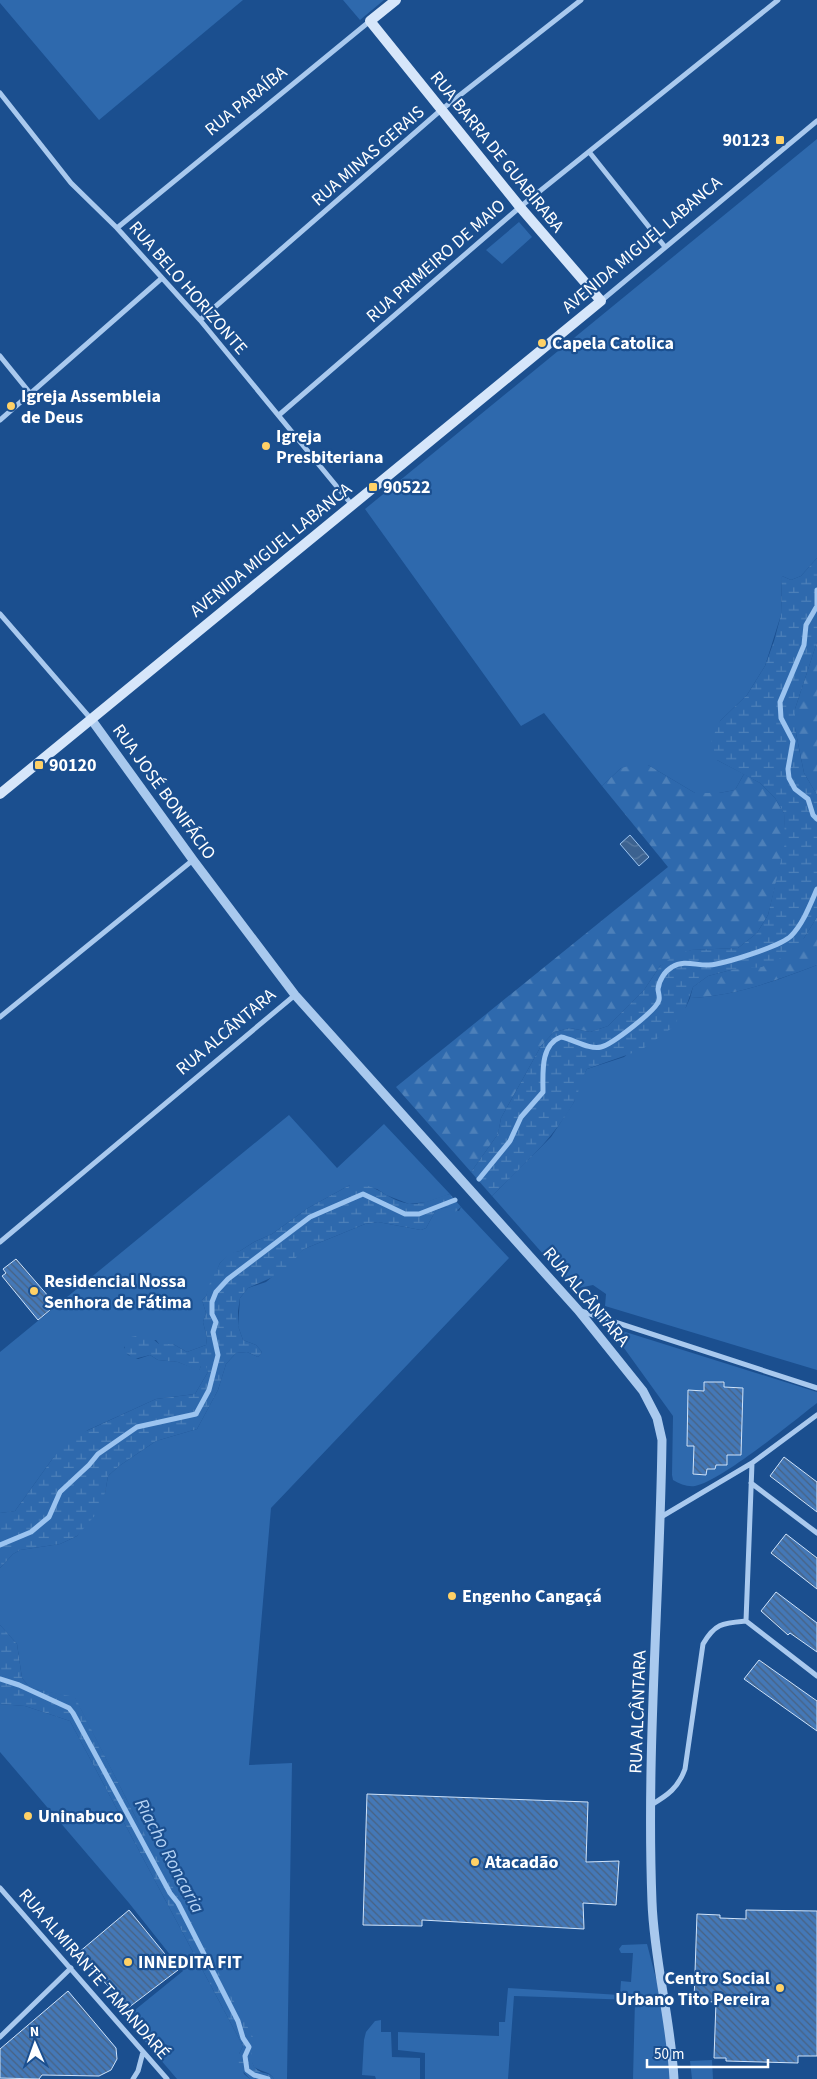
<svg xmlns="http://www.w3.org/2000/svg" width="817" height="2079" font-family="'Source Sans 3',sans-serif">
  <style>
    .green { fill: #2e69ad }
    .forest { fill: url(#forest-firs) }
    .wetland { fill: url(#wetland-marsh) }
    .water { fill: url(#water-waves); stroke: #9cc4f0 }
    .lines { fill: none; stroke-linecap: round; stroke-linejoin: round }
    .stream { stroke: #9cc4f0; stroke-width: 5 }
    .building { fill: url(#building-back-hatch); stroke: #cfe3fa }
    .minor { stroke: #a9c9ee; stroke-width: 5 }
    .tertiary { stroke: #a9c9ee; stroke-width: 9 }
    .secondary { stroke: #d6e6fa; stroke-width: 10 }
    .poi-dot { fill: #ffd166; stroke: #1b4f8f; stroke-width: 2 }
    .labels { text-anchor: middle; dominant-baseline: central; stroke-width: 4.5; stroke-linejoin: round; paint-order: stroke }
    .street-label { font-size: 18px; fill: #fff; stroke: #1b4f8f }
    .poi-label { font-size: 18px; font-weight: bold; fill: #fff; stroke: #1b4f8f; text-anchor: start }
    .water-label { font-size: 19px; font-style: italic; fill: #b5d3f5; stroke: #1b4f8f }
  </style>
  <defs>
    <pattern id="forest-firs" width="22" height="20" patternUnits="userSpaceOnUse" patternTransform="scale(1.25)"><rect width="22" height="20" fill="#2e69ad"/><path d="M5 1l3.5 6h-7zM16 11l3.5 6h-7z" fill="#4d80b9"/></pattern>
    <pattern id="wetland-marsh" width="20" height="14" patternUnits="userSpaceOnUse" patternTransform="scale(1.25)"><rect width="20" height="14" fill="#2e69ad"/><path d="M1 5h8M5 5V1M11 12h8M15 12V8" fill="none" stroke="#4d80b9"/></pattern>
    <pattern id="water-waves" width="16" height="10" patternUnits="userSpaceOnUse" patternTransform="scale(1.25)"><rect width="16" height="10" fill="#3c6290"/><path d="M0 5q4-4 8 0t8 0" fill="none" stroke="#597aa1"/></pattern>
    <pattern id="building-back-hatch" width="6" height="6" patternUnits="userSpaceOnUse" patternTransform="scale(1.25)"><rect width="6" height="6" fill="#4478b7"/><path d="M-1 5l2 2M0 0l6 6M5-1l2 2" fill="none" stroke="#486282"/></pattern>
  </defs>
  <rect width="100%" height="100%" fill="#1b4f8f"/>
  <path class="green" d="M0 0H243L99 120 0 3Z
    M343 0H384L360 20Z
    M817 139V558L801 576 791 580 782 576 781 615 765 666 747 695 720 721 717 760 744 774 735 790 719 793H695L648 765 621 768 602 786 544 713 521 726 365 509Z
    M519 222 532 237 502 264 486 250Z
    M817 965V1370L605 1306 606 1294 593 1285 574 1289 492 1196 551 1137 574 1102 579 1083 587 1069 624 1057 686 1007 690 998C734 996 776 981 817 965Z
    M289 1115 337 1168 384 1124 450 1194 427 1202 409 1204 386 1195 377 1189 350 1185 308 1208 272 1234 254 1242 240 1251 229 1254 220 1263 206 1296 202 1300 206 1313 203 1322 207 1338 206 1345 187 1352 173 1344H159L156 1340 124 1347 128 1355 138 1359 150 1355 158 1360 178 1362 199 1370 201 1366H207L208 1372 195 1394 156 1399 88 1430 53 1458 15 1511 0 1513V1352Z
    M447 1207 459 1211 461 1207 509 1258 271 1508 249 1765 292 1763 287 2079H274C270 2071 261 2072 254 2067L136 1818 75 1698 30 1688 22 1678 17 1644 0 1625V1568L13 1554 20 1550 60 1544 77 1536 105 1493 108 1476 119 1466 156 1441 197 1429 218 1390 226 1364 236 1353 247 1352 258 1357 262 1352 256 1345 243 1340 238 1326 240 1298 248 1288 266 1282 304 1249 365 1224 378 1222 421 1230 426 1228 436 1210Z
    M616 1329 817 1392V1403C794 1421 720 1482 695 1486 687 1487 680 1484 673 1480L672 1475 673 1416 616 1337 614 1332Z
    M0 1704 25 1706 70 1721 243 2046 239 2054 244 2074 250 2079H177L125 2018 183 1971 129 1903 0 1752Z
    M647 1944 665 2013 672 2073 670 2079H633L635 2000 514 1996 508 2079H425V2053L398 2050V2032L499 2036V2022H505L508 1988 620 1995 621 1981 631 1982 633 1953H621L619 1949 622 1945Z
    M381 2020V2032H391L392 2057 420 2058V2079H376L375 2076 362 2075 364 2040 366 2032 375 2021Z
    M712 2060 713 2079H692L690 2061Z"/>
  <path class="forest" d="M817 642V795L804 773 795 728V709Z
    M633 765H648L695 793H719L735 790 744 774 760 783 775 798 784 813 786 843 768 915 757 933 738 948 691 950 660 966 644 990 608 1026 590 1032 570 1028 554 1032 541 1046 501 1118 498 1134 471 1172 396 1087 668 867 602 786 621 768Z
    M817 917V965C775 981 735 996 690 998L693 987 708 976 731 970 804 938Z"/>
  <path class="wetland" d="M817 558V642L795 709V728L804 773 817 795V917L804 938 785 956 762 967 731 970 708 976 693 987 686 1007 672 1028 641 1050 587 1069C580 1081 579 1094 573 1104 552 1140 521 1167 492 1196L471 1172 498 1134 501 1118 541 1046 554 1032 570 1028 590 1032 608 1026 644 990 660 966 675 955 691 950 738 948 757 933 768 915 785 843 784 813 775 798 760 783 717 760 711 741 720 721 747 695 765 666 774 641 781 615 782 576 791 580 801 576Z
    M357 1184C377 1184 391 1203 412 1204 425 1204 437 1197 450 1194L461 1207 455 1212 447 1207 436 1210 426 1228 421 1230 378 1222 365 1224 304 1249 282 1273 248 1288 240 1298 238 1311V1326L243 1340 256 1345 262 1352 258 1357 247 1352 236 1353 226 1364 218 1390 197 1429 156 1441 119 1466 108 1476 105 1493 97 1513 77 1536 60 1544 20 1550 13 1554 0 1568V1513L15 1511 53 1458 71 1438 156 1399 195 1394 208 1372 206 1366H201L199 1371 178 1362 158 1360 150 1355 134 1359 124 1351 126 1341 131 1337 141 1335 149 1336 159 1344H173L187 1352 206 1345 207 1338 203 1322 206 1313 202 1300 206 1296 209 1285 220 1263 229 1253 240 1251 254 1242 272 1234 308 1208 350 1185Z
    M0 1625 17 1644 22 1678 30 1688 75 1697 136 1818 254 2039C252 2050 247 2066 261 2072 267 2074 270 2073 274 2079H250L238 2066 239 2054 243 2046 70 1721 25 1706 0 1704Z"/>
  <path class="water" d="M630 835 649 857 639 866 620 844Z"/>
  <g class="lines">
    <path class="stream" d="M817 590V606L806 625 804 645 780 702 781 718 793 741 788 769 789 778 795 789 808 799 813 815 817 819
      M479 1179 510 1141 521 1117 543 1092C543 1073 540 1045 561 1037 573 1039 589 1050 601 1047 611 1045 657 1010 659 1000 660 996 658 992 658 989 659 980 665 971 672 967 684 959 697 966 709 965 724 964 781 946 791 936 803 924 810 905 817 889
      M0 1545 31 1532 49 1517 60 1492 89 1465 98 1454 137 1427 196 1414 209 1390 218 1355 213 1332 216 1322 212 1314V1302L216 1292 228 1279 310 1217 363 1194 405 1214H419L455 1200
      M0 1679 19 1685 69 1708 73 1713 170 1893 178 1903 238 2021 243 2038 249 2047 245 2056 247 2070 254 2075 268 2079"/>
  </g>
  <path class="building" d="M16 1259 56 1305 38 1320 2 1276 6 1273 3 1269Z
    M704 1382H724V1387L743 1388 741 1455H727V1465H716L715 1469H707L706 1475 693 1474 694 1446H687L688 1390 704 1391Z
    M784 1457 817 1482V1512L770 1476Z
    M786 1534 817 1558V1589L771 1553Z
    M776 1592 817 1623V1652L790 1633 788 1635 761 1611Z
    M759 1660 817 1701V1731L744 1679Z
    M367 1794 588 1802 586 1862 619 1861 616 1905 583 1903 584 1929 422 1920V1926L363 1925Z
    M129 1910 178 1970 128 2008 78 1953Z
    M746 1910 817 1911V2056H798V2063L726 2061V2058H714L716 2002 694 2001 697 1914 720 1915V1918L746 1919Z
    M68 1991 116 2048 117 2059 111 2070 99 2076 42 2075 39 2079 0 2078V2049Z"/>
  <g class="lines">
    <path class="minor" d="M0 93 71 183 117 228 200 320 352 505
      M590 153 665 247
      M117 228 370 21
      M601 301 817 121
      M200 320 441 110 581 0
      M0 356 30 393
      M279 415 520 207 778 0
      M0 420 162 278
      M0 614 91 719
      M0 1017 193 860
      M0 1242 295 995
      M581 1311 817 1388
      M817 1415 752 1463 746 1621 817 1676
      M751 1483 817 1533
      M661 1517 752 1463
      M651 1805C668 1795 678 1788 685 1769L703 1644C715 1623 723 1623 746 1621
      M0 1888 167 2079
      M0 2037 71 1968
      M133 2079 138 2071 143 2052"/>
    <path class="tertiary" d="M91 719 193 860 295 995 578 1310 643 1391 657 1418 662 1440C660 1594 646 1748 652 1902 654 1961 671 2020 674 2079"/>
    <path class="secondary" d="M0 794 601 301 520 207 370 21 396 0"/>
  </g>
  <g class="poi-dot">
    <rect x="775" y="135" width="10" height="10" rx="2.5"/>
    <circle cx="542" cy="343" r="5"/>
    <circle cx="11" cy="406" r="5"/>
    <circle cx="266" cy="446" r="5"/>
    <rect x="368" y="482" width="10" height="10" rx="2.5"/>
    <rect x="34" y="760" width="10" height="10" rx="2.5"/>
    <circle cx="34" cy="1291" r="5"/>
    <circle cx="452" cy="1596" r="5"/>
    <circle cx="28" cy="1816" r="5"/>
    <circle cx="475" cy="1862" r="5"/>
    <circle cx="128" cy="1962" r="5"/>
    <circle cx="780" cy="1988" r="5"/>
  </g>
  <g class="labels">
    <g class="street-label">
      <text transform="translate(246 101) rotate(-39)">RUA PARAÍBA</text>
      <text transform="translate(497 152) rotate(51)">RUA BARRA DE GUABIRABA</text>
      <text transform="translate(368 156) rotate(-41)">RUA MINAS GERAIS</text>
      <text transform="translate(642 245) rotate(-40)">AVENIDA MIGUEL LABANCA</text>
      <text transform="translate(436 261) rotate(-41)">RUA PRIMEIRO DE MAIO</text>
      <text transform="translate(188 288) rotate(49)">RUA BELO HORIZONTE</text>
      <text transform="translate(271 550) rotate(-39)">AVENIDA MIGUEL LABANCA</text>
      <text transform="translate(164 792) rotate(54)">RUA JOSÉ BONIFÁCIO</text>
      <text transform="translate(226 1032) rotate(-40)">RUA ALCÂNTARA</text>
      <text transform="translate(586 1297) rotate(50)">RUA ALCÂNTARA</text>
      <text transform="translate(638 1712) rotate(-88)">RUA ALCÂNTARA</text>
      <text transform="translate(94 1974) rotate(49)">RUA ALMIRANTE TAMANDARÉ</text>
    </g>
    <g class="poi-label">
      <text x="770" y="140" text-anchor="end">90123</text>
      <text x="552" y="343">Capela Catolica</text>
      <text x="21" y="396">Igreja Assembleia<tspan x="21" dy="21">de Deus</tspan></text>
      <text x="276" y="436">Igreja<tspan x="276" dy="21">Presbiteriana</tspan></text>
      <text x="383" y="487">90522</text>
      <text x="49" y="765">90120</text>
      <text x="44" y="1281">Residencial Nossa<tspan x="44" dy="21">Senhora de Fátima</tspan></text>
      <text x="462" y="1596">Engenho Cangaçá</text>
      <text x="38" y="1816">Uninabuco</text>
      <text x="485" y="1862">Atacadão</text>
      <text x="138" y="1962">INNEDITA FIT</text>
      <text x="770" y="1978" text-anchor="end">Centro Social<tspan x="770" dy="21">Urbano Tito Pereira</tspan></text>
    </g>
    <g class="water-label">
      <text transform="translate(169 1856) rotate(62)">Riacho Roncaria</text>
    </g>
  </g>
  <g transform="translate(35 2044) rotate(358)" stroke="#1b4f8f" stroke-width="4" paint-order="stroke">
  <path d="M0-4L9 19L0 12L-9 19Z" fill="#ffffff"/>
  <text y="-8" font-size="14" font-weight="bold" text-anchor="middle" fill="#ffffff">N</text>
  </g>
  <path d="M647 2059v8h121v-8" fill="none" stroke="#ffffff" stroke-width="2.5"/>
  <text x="654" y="2059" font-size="15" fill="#ffffff" stroke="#1b4f8f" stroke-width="4" paint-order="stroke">50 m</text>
</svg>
